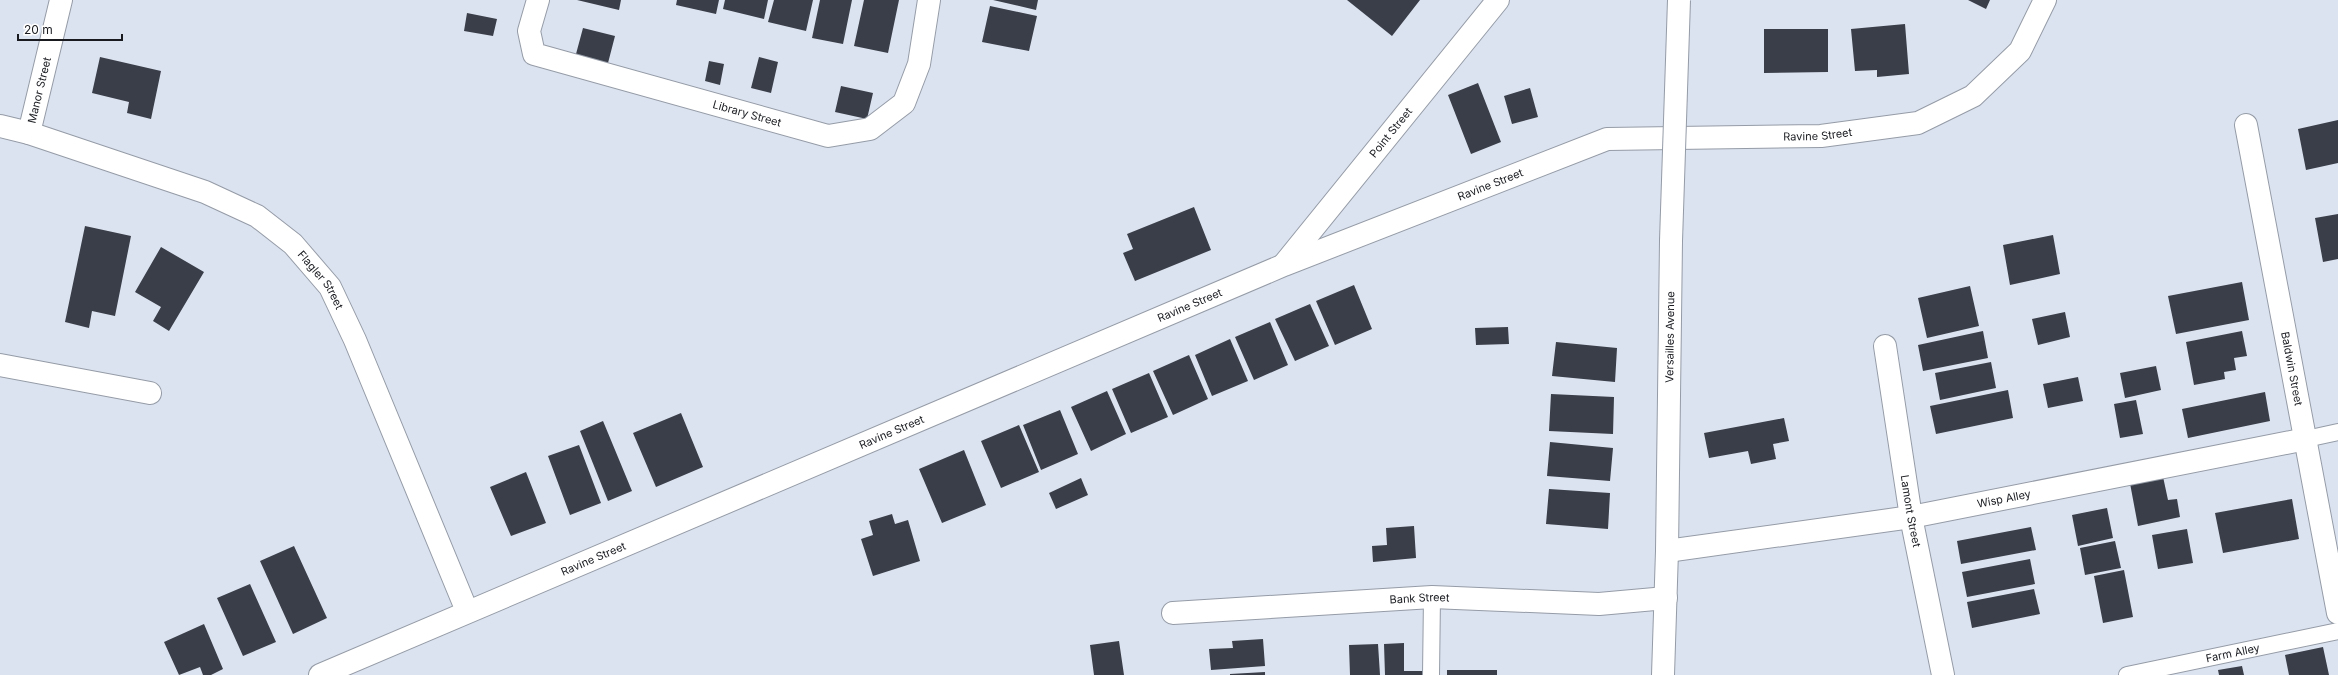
<svg xmlns="http://www.w3.org/2000/svg" width="2338" height="675" font-family="Inter,sans-serif">
  <style>
    .building { fill: #393e48 }
    .lines { fill: none; stroke-linecap: round; stroke-linejoin: round }
    .service-casing { stroke: #959ca7; stroke-width: 18 }
    .minor-casing { stroke: #959ca7; stroke-width: 24 }
    .tertiary-casing { stroke: #959ca7; stroke-width: 24 }
    .service { stroke: #fff; stroke-width: 16 }
    .minor { stroke: #fff; stroke-width: 22 }
    .tertiary { stroke: #fff; stroke-width: 22 }
    .tertiary-bridge-casing { stroke: #959ca7; stroke-width: 24; stroke-linecap: butt }
    .tertiary-bridge { stroke: #fff; stroke-width: 22 }
    .labels { text-anchor: middle; dominant-baseline: central; stroke-width: 4; stroke-linejoin: round; paint-order: stroke }
    .street-label { font-size: 11px; fill: #181a1f; stroke: #fff }
  </style>
  <rect width="100%" height="100%" fill="#dce3f0"/>
  <path class="building" d="M577 0H621L619 10Z
    M677 0H719L716 14 676 5Z
    M725 0H768L764 19 723 9Z
    M774 0H813L806 31 768 22Z
    M820 0H852L843 44 812 38Z
    M864 0H899L888 53 854 46Z
    M993 0H1038L1036 10Z
    M1347 0H1420L1392 36Z
    M1968 0H1990L1986 9Z
    M990 6 1037 16 1029 51 982 42Z
    M467 13 497 19 493 36 464 31Z
    M1905 24 1909 74 1877 77V70L1855 71 1851 29Z
    M583 28 615 36 608 63 576 54Z
    M1764 29H1828V72L1764 73Z
    M100 57 161 71 151 119 127 113 129 102 92 93Z
    M759 57 778 62 771 93 751 88Z
    M709 61 724 64 720 85 705 81Z
    M1478 83 1501 142 1471 154 1448 95Z
    M841 86 873 93 867 119 835 112Z
    M1530 88 1538 117 1512 124 1504 96Z
    M2338 120V163L2306 170 2298 129Z
    M1194 207 1211 250 1135 281 1123 253 1133 249 1127 234Z
    M2338 214V259L2323 262 2315 218Z
    M85 226 131 236 115 316 92 311 89 328 65 322Z
    M2053 235 2060 274 2010 285 2003 245Z
    M161 247 204 272 169 331 153 321 161 307 135 292Z
    M2242 282 2249 320 2176 334 2168 296Z
    M1354 285 1372 329 1335 345 1316 301Z
    M1970 286 1979 326 1927 338 1918 298Z
    M1310 304 1329 346 1295 361 1275 319Z
    M2065 312 2070 337 2038 345 2032 319Z
    M1270 322 1288 365 1254 380 1235 337Z
    M1508 327 1509 344 1476 345 1475 328Z
    M1983 331 1988 358 1923 371 1918 345Z
    M2242 331 2247 356 2234 358 2236 370 2224 372 2225 379 2194 385 2186 342Z
    M1230 339 1248 381 1212 396 1195 355Z
    M1556 342 1617 348 1615 382 1552 376Z
    M1189 355 1208 399 1173 415 1153 371Z
    M1991 362 1996 388 1940 400 1935 373Z
    M2156 366 2161 390 2125 398 2120 373Z
    M1149 373 1168 417 1131 433 1112 389Z
    M2078 377 2083 401 2048 408 2043 384Z
    M2008 390 2013 418 1936 434 1930 406Z
    M1107 391 1126 434 1091 451 1071 407Z
    M2265 392 2270 421 2188 438 2182 409Z
    M1551 394 1614 397 1613 434 1549 431Z
    M2136 400 2143 434 2120 438 2114 404Z
    M1060 410 1078 454 1041 470 1023 425Z
    M681 413 703 467 656 487 633 433Z
    M1784 418 1789 441 1773 444 1776 459 1751 464 1748 451 1709 458 1704 433Z
    M603 421 632 491 608 501 580 431Z
    M1019 425 1039 472 1001 488 981 441Z
    M1550 442 1613 448 1610 481 1547 476Z
    M579 445 601 503 570 515 548 456Z
    M964 450 986 505 942 523 919 469Z
    M526 472 546 523 511 536 490 487Z
    M2162 472 2168 500 2177 499 2180 517 2138 526 2129 478Z
    M1081 478 1088 495 1056 509 1049 493Z
    M1549 489 1610 493 1608 529 1546 524Z
    M2292 499 2299 539 2223 553 2215 513Z
    M2107 508 2113 538 2078 546 2072 515Z
    M892 514 895 524 908 520 920 561 873 576 861 539 873 535 869 521Z
    M1414 526 1416 558 1373 562 1372 546 1387 545 1386 528Z
    M2031 527 2036 550 1961 564 1957 541Z
    M2187 529 2193 563 2158 569 2152 535Z
    M2115 541 2121 568 2085 575 2080 548Z
    M294 546 327 618 293 634 260 561Z
    M2030 559 2035 584 1967 597 1962 572Z
    M2124 570 2133 617 2103 623 2094 576Z
    M250 584 276 642 243 656 217 598Z
    M2034 589 2040 614 1972 628 1967 602Z
    M204 624 223 669 211 675H203L200 667 179 675 164 642Z
    M1263 639 1265 666 1211 670 1209 649 1233 648 1232 641Z
    M1119 641 1124 675H1094L1090 645Z
    M1404 643V671H1423V675H1385L1384 644Z
    M1378 644 1380 675H1350L1349 645Z
    M2323 647 2329 675H2289L2285 655Z
    M2242 666 2244 675H2219L2218 670Z
    M1447 670H1497V675H1447Z
    M1265 672V675H1230V674Z"/>
  <g class="lines">
    <g class="service-casing">
      <g id="service">
        <path d="M2306 439 2338 432"/>
        <path d="M1431 675 1432 597"/>
        <path id="s1" d="M2127 675 2338 631"/>
      </g>
    </g>
    <g class="minor-casing">
      <g id="minor">
        <path id="s2" d="M538 0 529 31 534 54 828 136 870 129 904 103 919 64 929 0"/>
        <path id="s3" d="M2246 125 2338 613"/>
        <path id="s4" d="M0 126 29 133 205 192 257 216 293 244 330 287 355 340 467 611"/>
        <path id="s5" d="M29 133 61 0"/>
        <path id="s6" d="M1285 263 1498 0"/>
        <path id="s7" d="M1885 346 1911 517 1943 675"/>
        <path d="M0 365 150 393"/>
        <path id="s8" d="M1667 551 1911 517 2306 439"/>
        <path id="s9" d="M1173 613 1432 597 1599 604 1666 598"/>
        <path id="s10" d="M320 675 1284 265 1607 139 1821 136 1918 123 1973 96 2020 51 2045 0"/>
      </g>
    </g>
    <g class="tertiary-casing">
      <g id="tertiary">
        <path id="s11" d="M1663 675 1667 551 1671 241"/>
      </g>
    </g>
    <use href="#service" class="service"/>
    <use href="#minor" class="minor"/>
    <use href="#tertiary" class="tertiary"/>
    <g class="tertiary-bridge-casing">
      <path id="tertiary-bridge" d="M1671 241 1679 0"/>
    </g>
    <use href="#tertiary-bridge" class="tertiary-bridge"/>
  </g>
  <g class="labels">
    <g class="street-label">
      <text stroke="none"><textPath href="#s5" startOffset="44">Manor Street</textPath></text>
      <text stroke="none"><textPath href="#s2" startOffset="277">Library Street</textPath></text>
      <text stroke="none"><textPath href="#s6" startOffset="168">Point Street</textPath></text>
      <text stroke="none"><textPath href="#s10" startOffset="1605">Ravine Street</textPath></text>
      <text stroke="none"><textPath href="#s10" startOffset="1269">Ravine Street</textPath></text>
      <text stroke="none"><textPath href="#s4" startOffset="364">Flagler Street</textPath></text>
      <text stroke="none"><textPath href="#s10" startOffset="945">Ravine Street</textPath></text>
      <text stroke="none"><textPath href="#s11" startOffset="338">Versailles Avenue</textPath></text>
      <text stroke="none"><textPath href="#s3" startOffset="248">Baldwin Street</textPath></text>
      <text stroke="none"><textPath href="#s10" startOffset="621">Ravine Street</textPath></text>
      <text stroke="none"><textPath href="#s8" startOffset="341">Wisp Alley</textPath></text>
      <text stroke="none"><textPath href="#s7" startOffset="167">Lamont Street</textPath></text>
      <text stroke="none"><textPath href="#s10" startOffset="297">Ravine Street</textPath></text>
      <text stroke="none"><textPath href="#s9" startOffset="247">Bank Street</textPath></text>
      <text stroke="none"><textPath href="#s1" startOffset="108">Farm Alley</textPath></text>
    </g>
  </g>
  <path d="M18 34v6h104v-6" fill="none" stroke="#181a1f" stroke-width="2"/>
  <text x="24" y="34" font-size="12" fill="#181a1f" stroke="#ffffff" stroke-width="3" paint-order="stroke">20 m</text>
</svg>
